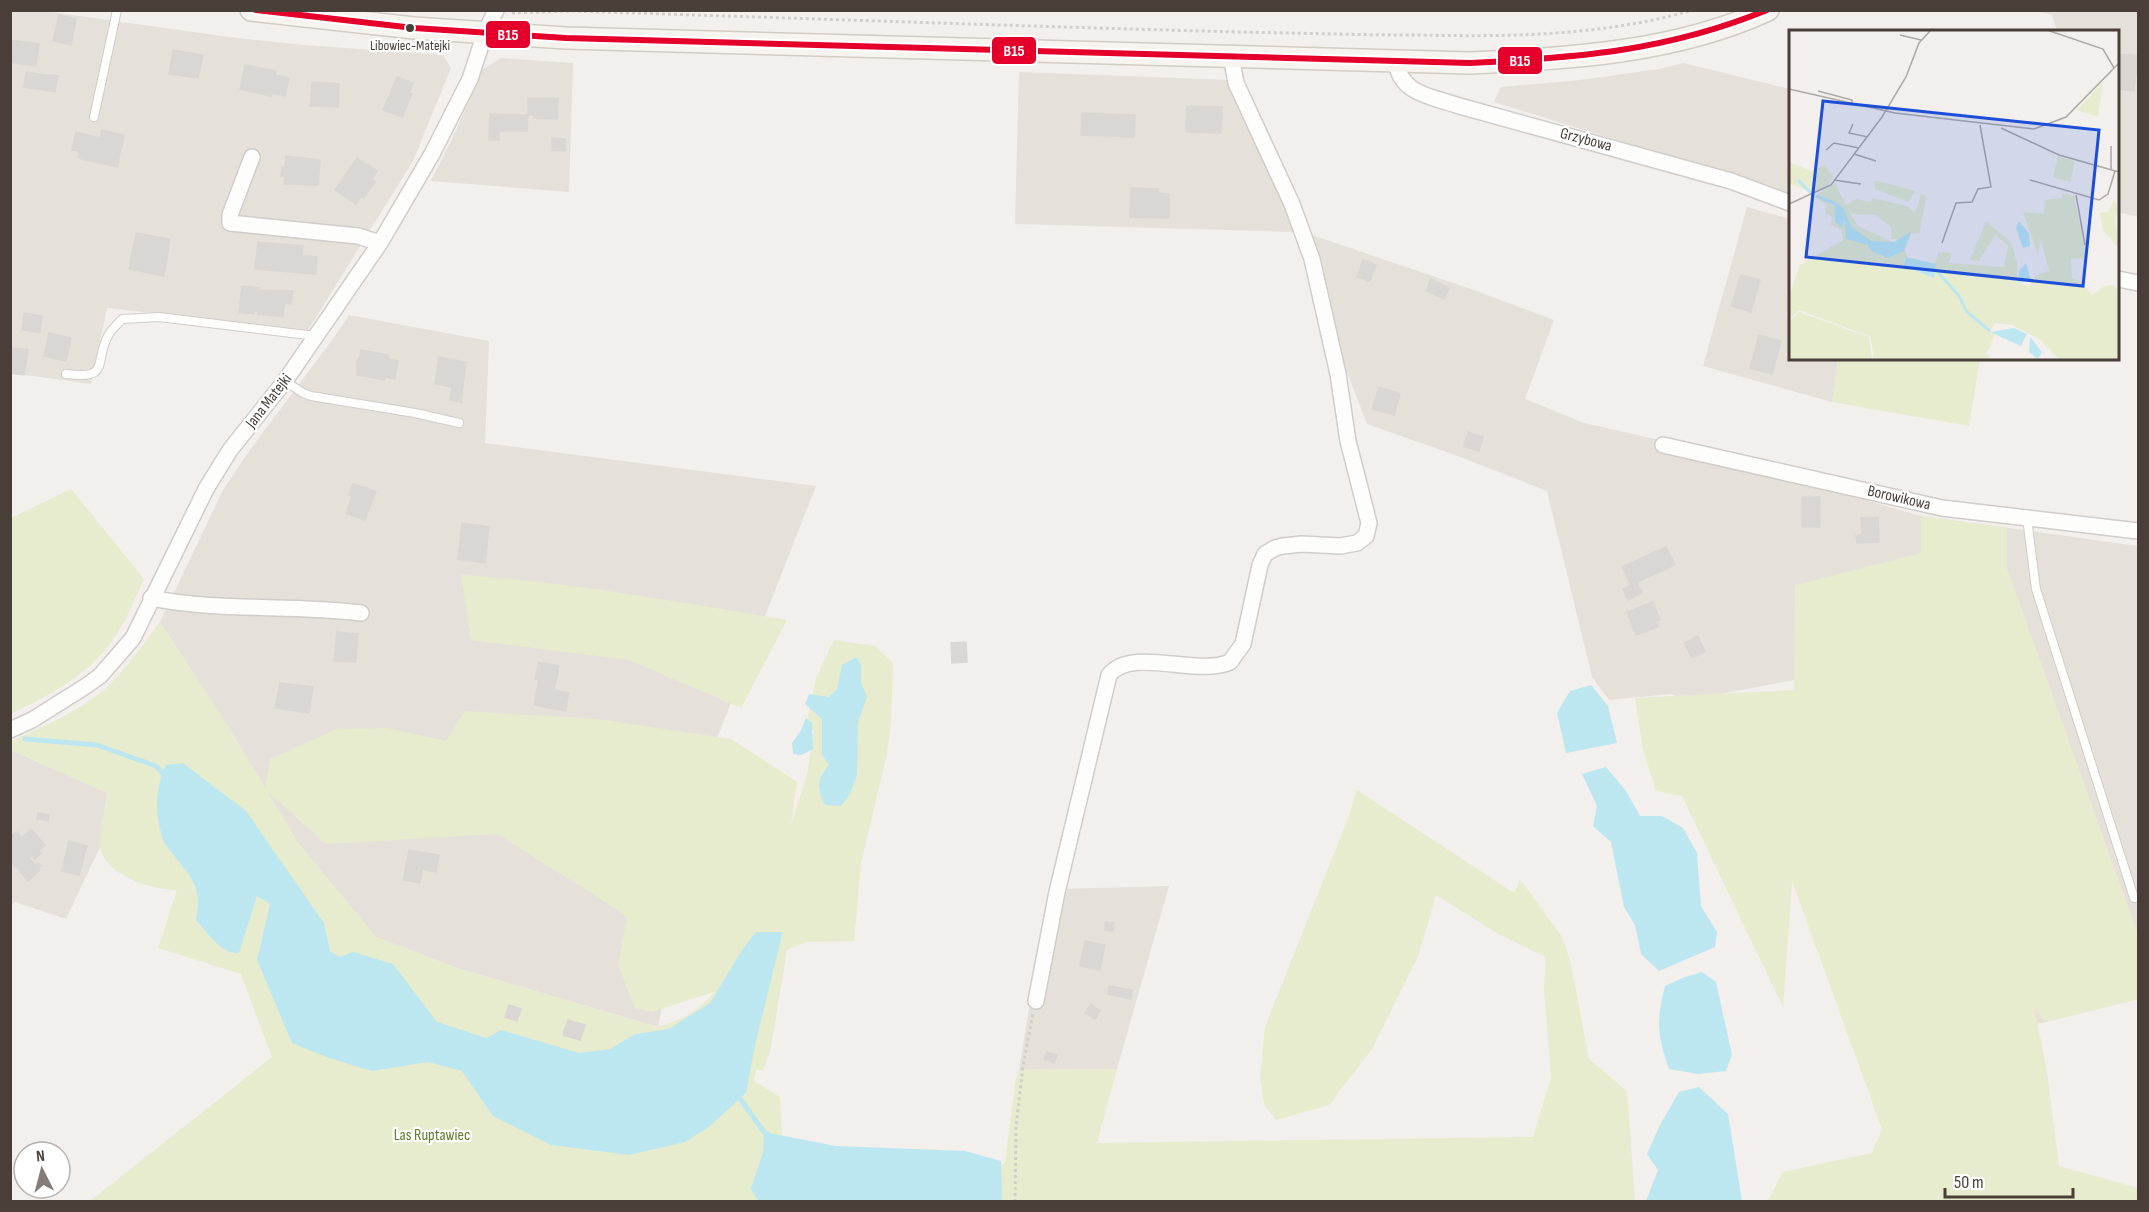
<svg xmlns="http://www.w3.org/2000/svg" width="2149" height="1212" font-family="'Sofia Sans Condensed',sans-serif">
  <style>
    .residential { fill: #e6e0da }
    .green { fill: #e6eccd; fill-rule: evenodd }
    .water { fill: #bde7f0 }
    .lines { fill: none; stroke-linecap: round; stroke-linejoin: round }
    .stream { stroke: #bde7f0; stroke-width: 5 }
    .building { fill: #dad6d4; stroke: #dbd6d2; stroke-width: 1.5 }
    .lane-casing { stroke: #d0cdca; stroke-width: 10 }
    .street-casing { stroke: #d0cdca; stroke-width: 18 }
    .secondary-casing { stroke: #d3ccc5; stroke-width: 24 }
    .path { stroke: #d2cfcb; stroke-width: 3; stroke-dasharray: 3 3; stroke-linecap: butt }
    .lane { stroke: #fdfdfc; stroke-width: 8 }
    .street { stroke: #fdfdfc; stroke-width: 15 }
    .secondary { stroke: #f7f4f0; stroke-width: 21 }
    .bus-1-casing { stroke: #fff; stroke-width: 10 }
    .bus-1 { stroke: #e4002b; stroke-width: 6 }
    .bus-dot { fill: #493f38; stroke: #fff; stroke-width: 2 }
    .labels { text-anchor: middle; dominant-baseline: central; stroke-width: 4.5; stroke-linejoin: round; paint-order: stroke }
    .bus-label { font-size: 14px; fill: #493f38; stroke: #fff }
    .street-label { font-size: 16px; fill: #493f38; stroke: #fff }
    .park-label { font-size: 16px; fill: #5b7c29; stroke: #fff }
    .inset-river { fill: none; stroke: #bde7f0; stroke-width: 3 }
    .inset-road { fill: none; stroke: #aea9a5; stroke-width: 1.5 }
    .view { fill: #1d4ed8; fill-opacity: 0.15; stroke: #1d4ed8; stroke-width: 3 }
    .inset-edge { fill: none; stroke: #493f38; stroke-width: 3 }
    .line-badge { stroke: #fff; stroke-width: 2 }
    .badge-label { font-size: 16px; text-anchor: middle; font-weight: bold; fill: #fff }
  </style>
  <rect width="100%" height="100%" fill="#f2efed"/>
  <path class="residential" d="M11 11H44L229 37 304 45 443 55 451 68 413 161 308 330 107 308 91 384 11 373Z
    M2037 11H2138V217L2118 212V32L2057 31 2052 15Z
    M501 58 573 63 569 192 431 181 454 135 482 70Z
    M1683 63 1790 89V194L1494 102 1501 87 1580 80 1659 69Z
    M1019 72 1231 80 1298 232 1015 224Z
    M1747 207 1790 219V358L1838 359 1832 402 1703 366Z
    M1309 234 1471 289 1554 320 1525 399 1584 423 1766 464 1830 490 1921 516 2138 546V999L1953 1045 1831 673 1688 700 1671 694 1609 700 1592 677 1547 491 1455 455 1367 424 1338 349Z
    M349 315 489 341 485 443 816 486 716 741 658 1027 457 968 376 937 298 843 224 720 160 622 223 490 247 454 335 336Z
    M11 750 107 793 100 847 66 919 15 902 11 905Z
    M1169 886 1117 1069 1019 1070 1036 966 1060 889Z"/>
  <path class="green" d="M1838 359H1980L1969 426 1832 402Z
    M71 489 144 579C135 598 127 619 115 637 90 674 51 695 12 713L11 518Z
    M1921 516 2007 528V568L2138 934V999L2046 1022 2034 1008 2046 1065 2059 1166 2138 1188V1201H1768L1783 1172 1872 1153 1882 1129 1792 881 1783 1007 1682 796 1656 791 1643 749 1635 698 1794 690 1795 585 1921 553Z
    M461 575C571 582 679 602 787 620L741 708 629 660 471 640Z
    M160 622 224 720 265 788 270 759 337 729 387 728 446 741 465 711 597 719 731 739 797 782 791 825 807 775 814 731 807 722 816 678 834 640 875 646 893 663 891 722 887 754 861 863 854 941 806 942 787 950 770 1052 763 1070H756L754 1081 780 1097 782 1140 986 1170 1005 1163 1015 1082 1019 1070 1117 1069 1097 1143 1533 1137 1551 1077 1544 988 1546 957 1500 935 1436 895 1419 954 1372 1049 1329 1105 1276 1120 1264 1104 1260 1077 1265 1027 1347 821 1357 790 1514 893 1520 879 1561 935 1570 960 1589 1059 1627 1091 1635 1201H90L272 1057 241 974 158 948 177 890C153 890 102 875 100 845 100 829 105 810 107 793L11 750 10 742C43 726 80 712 107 687 127 668 143 644 160 622ZM267 791 326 844 497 834 588 891 627 917 618 965 635 1008 651 1012 714 992C698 1012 682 1020 657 1027L457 968 376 937 298 843Z"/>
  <path class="water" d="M857 657 861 666V682L867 697 858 722 857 775 850 794 841 806 825 805C816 788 817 780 829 765L822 755V719L805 704 809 694 829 697 837 689 842 665Z
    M1591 685 1608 706 1617 743 1566 753 1557 713 1570 691Z
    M806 718 812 723 813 749 801 755 793 754 792 743 800 732Z
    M183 763 246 811 324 923 330 951 340 957 353 952 393 964 437 1022 486 1038 501 1030 579 1053 610 1049 635 1034 669 1029 710 1003 742 950 756 932H783L755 1045 746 1093 710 1126 685 1142 629 1155 551 1145 493 1116 462 1071 428 1062 372 1071 326 1057 292 1043 257 960 270 904 257 896 239 953C221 955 207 932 196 920 202 889 194 880 175 857 172 852 166 847 164 842 154 817 155 788 166 765Z
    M1606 767 1626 791 1640 816H1662L1683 828 1697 853 1701 906 1717 932 1715 947 1659 971 1641 954 1635 925 1624 907 1611 842 1593 826 1597 806 1582 774Z
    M1702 972 1716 982 1732 1055 1726 1071 1698 1074 1669 1069C1657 1034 1656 1022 1665 986L1685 977Z
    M1699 1087 1728 1114 1742 1201H1646L1658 1170 1647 1154 1660 1125 1679 1092Z
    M764 1132 836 1146 965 1151 1001 1161 1002 1201H758L751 1189 763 1152Z"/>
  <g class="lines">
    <path class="stream" d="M25 739 97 745 156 766 167 778
      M736 1093 764 1132 769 1135"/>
  </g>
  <path class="building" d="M59 15 76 19 71 45 53 41Z
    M10 40 39 44 36 66 10 62Z
    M173 50 203 55 198 78 169 74Z
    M2118 54 2138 56 2134 91 2118 89Z
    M245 65 276 71 271 96 240 89Z
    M26 72 46 75 43 90 24 87Z
    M46 75 58 76 55 92 43 90Z
    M276 75 289 78 285 96 272 93Z
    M397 77 413 83 409 93 412 94 402 117 383 110Z
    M312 82 339 84 338 107 310 106Z
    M528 98H558L557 119 534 118V115H528Z
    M1187 106 1222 107 1221 133 1186 132Z
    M1082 113 1135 115 1134 137 1081 135Z
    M490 114 528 115 527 131H499V140H489Z
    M102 130 124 135 117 167 78 158 79 151 72 150 76 132 100 138Z
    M552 138 565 139V151L552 150Z
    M286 156 320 160 318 185 284 184 285 176H281L282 167H285Z
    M357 158 377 171 372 180 375 182 372 186 364 198 361 196 356 204 335 190Z
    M1131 188 1158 189V193L1169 194V218L1130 217Z
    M136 233 170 239 164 276 129 269Z
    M258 242 303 246 302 256 317 257 316 274 255 269Z
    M1363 260 1376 265 1370 281 1357 277Z
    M1741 275 1760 280 1751 312 1731 306Z
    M1431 279 1449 288 1444 299 1426 291Z
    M242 286 259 288 258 290 293 291 291 304 285 303 283 317 258 314 259 312 254 311V314L239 312Z
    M24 313 42 316 40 333 22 330Z
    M49 333 71 338 66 361 44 356Z
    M1759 335 1781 341 1772 374 1750 368Z
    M12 348 28 350 24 375 10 373Z
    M361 350 389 355 388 359 398 361 395 379 385 377 384 380 357 375V360L360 357Z
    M439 357 466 362 461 402 450 400 452 387 435 384Z
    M1379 387 1400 394 1394 415 1372 409Z
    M1468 432 1483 437 1479 451 1464 446Z
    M353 484 376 491 365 520 346 513 352 496 349 495Z
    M1802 497H1820V527H1802Z
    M1878 517 1879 542 1857 543 1856 535H1862L1861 518Z
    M462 523 489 527 485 563 458 559Z
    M1666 547 1675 565 1646 578 1637 560Z
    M1637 560 1646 578 1637 582 1642 593 1628 600 1623 589 1631 585 1622 567Z
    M1653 602 1660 620 1656 621 1658 627 1636 635 1627 612Z
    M337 632 358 634 356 662 334 661Z
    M1698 636 1705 652 1692 658 1684 643Z
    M966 642 967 662 952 663 951 643Z
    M539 662 559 666 554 690 569 693 565 711 534 705 539 679H535Z
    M280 683 313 687 309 713 275 708Z
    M38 813 49 815 48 821 37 819Z
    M31 829 45 845 38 851 41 853 35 859 32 856 18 869 10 861V847L13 845 10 837 17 832 22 837Z
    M69 841 87 846 79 875 62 871Z
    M409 850 439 855 436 872 422 869 420 883 403 880Z
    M30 859 36 865 38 863 41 866 38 868 40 870 28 881 18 869Z
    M1105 922 1114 923 1113 931 1105 930Z
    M1085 941 1105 945 1100 970 1080 966Z
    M1109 986 1132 990 1131 999 1108 994Z
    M1091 1004 1100 1011 1095 1019 1085 1013Z
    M509 1005 521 1009 517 1021 505 1017Z
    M568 1020 585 1025 580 1040 563 1035Z
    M1047 1052 1057 1055 1054 1063 1044 1059Z"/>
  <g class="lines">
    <g class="lane-casing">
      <path id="lane" d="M94 117 117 10
        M66 374C112 380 93 362 109 334 112 329 118 324 122 319L159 317 316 336
        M285 381 303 393 311 396 415 413 459 423
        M2027 518 2036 589 2134 898"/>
    </g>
    <g class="street-casing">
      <path id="street" d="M1396 62C1401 94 1430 96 1456 105L1731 181 1790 203
        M252 157 230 215V223L358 236 380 243
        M2118 279 2138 283
        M1663 445 1942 508 2138 531
        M151 598C220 612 291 604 361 613
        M10 730 32 720 86 686 100 676 133 638 206 489 230 450 285 381 380 243 432 154 470 79 485 33 496 10
        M1036 1001 1057 892 1109 675C1132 646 1197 677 1230 662L1243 644 1260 565 1265 554 1275 548 1283 546 1302 544 1340 546 1357 543 1366 536 1369 523 1348 441 1338 374 1312 259 1292 204 1236 83 1231 56"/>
    </g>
    <g class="secondary-casing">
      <path id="secondary" d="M251 10 414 28 566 38 1470 63C1572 58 1674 53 1768 10"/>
    </g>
    <path class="path" d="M512 13 571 11C793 18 1015 26 1237 32 1298 33 1358 35 1418 35 1511 37 1603 36 1693 10
      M1015 1202 1016 1127 1023 1066 1033 1014"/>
    <use href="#lane" class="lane"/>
    <use href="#street" class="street"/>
    <use href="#secondary" class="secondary"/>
    <g class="bus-1-casing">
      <path id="bus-1" d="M256 10 414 28 566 38 1470 63C1576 58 1667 51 1767 10"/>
    </g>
    <use href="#bus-1" class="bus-1"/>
  </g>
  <circle class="bus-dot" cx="410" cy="28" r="5"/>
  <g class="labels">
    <g class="bus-label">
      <text x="410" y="45">Libowiec-Matejki</text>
    </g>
    <g class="street-label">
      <text transform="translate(1586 140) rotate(15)">Grzybowa</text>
      <text transform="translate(269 401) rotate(-52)">Jana Matejki</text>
      <text transform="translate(1899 498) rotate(13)">Borowikowa</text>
    </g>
    <g class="park-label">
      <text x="432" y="1135">Las Ruptawiec</text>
    </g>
  </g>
  <g transform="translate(1789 30)">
    <rect width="330" height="330" fill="#f2efed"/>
    <path d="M314 52 309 87 288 80ZM269 126 286 132 281 152 264 147ZM0 132 22 141 36 135 44 147 38 156 26 163 0 153ZM85 151 93 152 126 161 119 172 86 159ZM46 153 57 175 67 169 81 172 84 168 118 176 126 183 132 164 137 166 131 203 122 204 116 220 119 228 145 234 150 222 163 223 160 233 215 237 219 215 206 205 190 231 181 230 197 191 222 212 228 233V253L240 256 247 245 260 241 252 210 249 224 234 182 255 184 256 170 273 168 274 163 285 166 298 228 282 229 283 248 294 253 303 265 316 256 325 255 330 262V330H271L250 309 223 295 206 293 200 303 206 305 197 324 203 330H85L82 307 10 280 0 289V266L11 235 54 210 52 199 41 195 44 188 36 183 37 174 24 167ZM59 178 64 184 86 185 102 197V209H111L104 212 69 196ZM325 169 329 178 326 188 330 218 314 200 311 183 320 182ZM10 282 80 307 83 330H0V291Z" fill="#e6eccd" fill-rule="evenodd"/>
    <path d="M45 171 54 178 63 197 82 211 106 212 122 201 115 221 99 228 82 221 79 215 57 209 56 191 52 197 46 192ZM230 191 240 203 241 216 234 218 227 198ZM117 227 147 234 145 248 115 236ZM237 233 242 251 229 253 230 241ZM225 298 238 304 232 316 201 302ZM241 307 253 322 249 329 240 322Z" fill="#bde7f0"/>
    <path class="inset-river" d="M9 150 22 163M27 166 45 173M149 242 170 266 178 282 201 301"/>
    <path class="inset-road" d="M258 0 314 19 325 38M111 5 132 10M0 59 106 83 245 99 277 87 330 33M29 61 63 70V75M64 94 60 103 79 107M212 98 270 125 330 142M322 116V140M37 120 45 113 70 118M65 124 87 131M45 150 72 154M241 150 310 170 319 164 326 141M287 165 296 215M0 174 42 155 93 87 117 47 130 13 142 0M153 213 167 173 183 172 189 159 202 157 191 95"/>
    <path class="view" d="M34 71 310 100 294 256 17 227Z"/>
    <rect width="330" height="330" class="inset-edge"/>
  </g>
  <g class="line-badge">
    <rect x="485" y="20" width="46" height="29" rx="6" fill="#e4002b"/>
    <rect x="991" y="36" width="46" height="29" rx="6" fill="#e4002b"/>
    <rect x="1497" y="46" width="46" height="29" rx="6" fill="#e4002b"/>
  </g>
  <g class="badge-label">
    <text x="508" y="40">B15</text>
    <text x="1014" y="56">B15</text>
    <text x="1520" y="66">B15</text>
  </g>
  <rect width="2149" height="1212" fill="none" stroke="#493f38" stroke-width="24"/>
  <g transform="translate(42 1170) rotate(354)"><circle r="28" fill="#ffffff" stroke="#b6b2af" stroke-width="1.5"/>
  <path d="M0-4.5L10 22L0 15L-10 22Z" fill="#847d77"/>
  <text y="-9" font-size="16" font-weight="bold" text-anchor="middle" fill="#493f38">N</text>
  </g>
  <path d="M1945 1188v9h128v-9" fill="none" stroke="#493f38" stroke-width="3"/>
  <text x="1954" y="1188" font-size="18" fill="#493f38" stroke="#ffffff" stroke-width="4.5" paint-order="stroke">50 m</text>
</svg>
